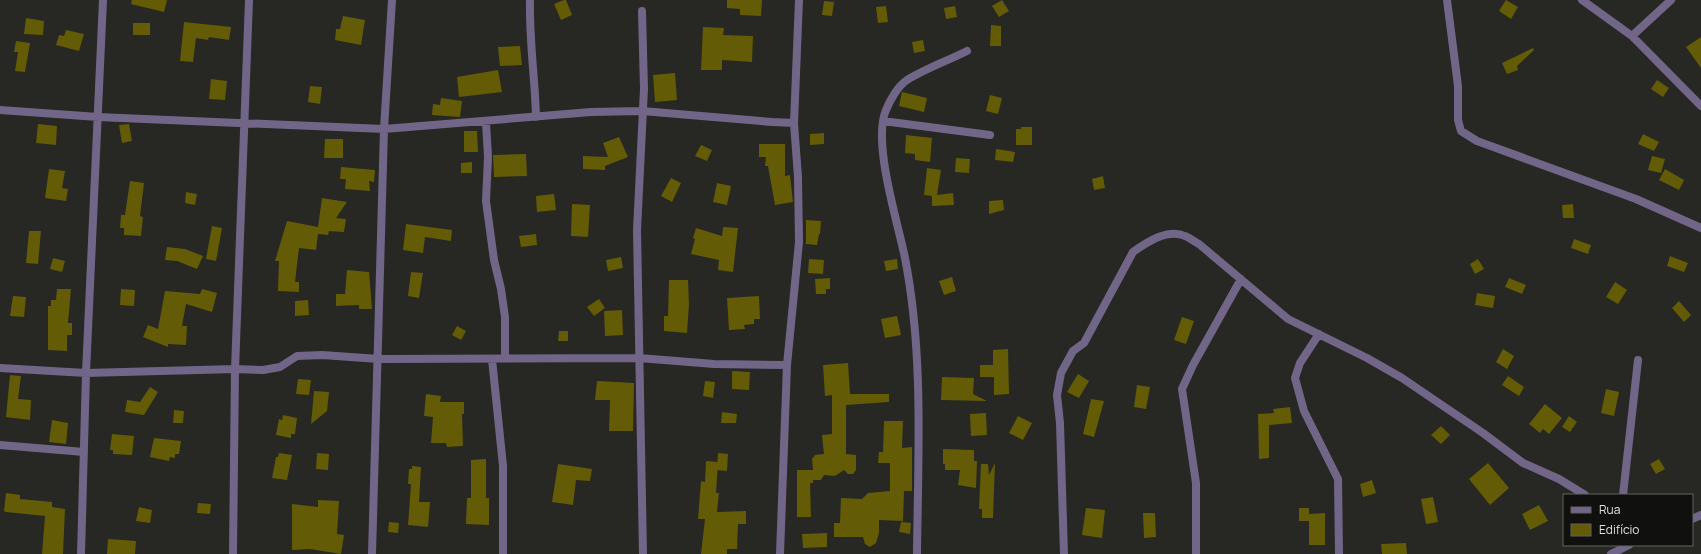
<svg xmlns="http://www.w3.org/2000/svg" width="1701" height="554" font-family="Manrope,sans-serif">
  <style>
    .building { fill: #635b06 }
    .lines { fill: none; stroke-linecap: round; stroke-linejoin: round }
    .minor { stroke: #726688; stroke-width: 8 }
  </style>
  <rect width="100%" height="100%" fill="#272723"/>
  <path class="building" d="M132 0H167L164 12 131 4Z
    M564 0H566L572 15 561 20 554 4Z
    M727 0H762L761 16 740 15V9L727 8Z
    M1002 0 1009 11 999 17 992 6Z
    M1506 0 1518 7 1511 19 1499 11Z
    M824 1 834 2 832 16 822 15Z
    M886 6 888 22 878 23 876 7Z
    M955 6 957 17 946 19 944 8Z
    M343 16 365 20 361 45 335 40 336 29H340Z
    M26 18 44 21 43 35 24 34Z
    M184 22 231 27 229 40 209 37 208 40 196 38 193 62 180 61Z
    M133 23H150V35H133Z
    M991 25 1001 26V46H990Z
    M703 27 724 28 723 35 753 36 752 62 722 60V70H701Z
    M66 30 84 34 79 51 56 45 59 35 64 36Z
    M1701 37V68L1686 47Z
    M923 40 925 51 914 53 912 42Z
    M16 41 30 43 25 72 15 71 18 52H14Z
    M520 46 522 65 500 66 498 47Z
    M1533 48 1534 50 1517 66 1518 70 1507 74 1502 63Z
    M498 70 502 92 459 97 457 77Z
    M675 73 677 100 655 102 653 75Z
    M211 79 227 81 225 100 209 99Z
    M1657 80 1669 88 1663 97 1651 89Z
    M310 86 322 87 320 104 308 102Z
    M902 92 927 98 924 112 899 106Z
    M990 95 1002 98 998 114 986 111Z
    M441 98 462 101 460 117 432 115 433 104 440 105Z
    M38 124 57 126 56 145 36 143Z
    M129 124 132 141 122 143 119 125Z
    M1021 127H1032V145H1016V129H1021Z
    M464 131H477L478 152H464Z
    M824 133V144L810 145V134Z
    M1643 134 1659 142 1654 151 1638 144Z
    M906 135 932 138 930 162 915 160V154L905 153Z
    M619 137 628 157 605 166V170L583 169V156L608 157 603 143Z
    M325 139H343V158H324Z
    M759 144H785V176L790 175 793 202 775 205 768 166H765L766 157H759Z
    M701 145 712 150 707 161 695 156Z
    M996 149 1015 152 1013 162 995 160Z
    M526 154 527 176 494 177 493 155Z
    M1652 156 1665 159 1661 173 1648 170Z
    M956 158 970 159 969 173 955 172Z
    M472 162V173H461V163Z
    M341 167 375 170 374 182 369 181 370 191 345 189 346 179H340Z
    M927 168 941 170 937 195 953 193 954 205 932 206V196L924 195Z
    M49 169 65 171 62 188 68 189 66 201 45 198Z
    M1665 169 1684 180 1679 190 1659 180Z
    M1103 176 1105 188 1094 190 1092 179Z
    M671 178 681 183 672 202 661 196Z
    M130 181 144 183 140 216 143 217 141 236 124 235V228H120L121 215H125Z
    M717 183 731 186 727 205 713 202Z
    M186 192 197 194 195 205 185 203Z
    M554 194 556 210 537 212 536 196Z
    M322 198 347 202 336 218 346 219 344 232 329 231 328 235 318 234 316 250 299 248 295 282H299V292L278 291 279 261H275L287 221 318 227Z
    M1003 200 1004 210 989 214V201Z
    M572 204 590 205 588 237 571 236Z
    M1573 204 1574 218H1563L1562 205Z
    M806 220 821 221 820 234H819L817 245 806 244Z
    M406 224 452 230 451 241 425 237 423 253 403 250Z
    M212 226 222 228 216 261 206 259Z
    M723 227 738 228 733 272 718 270 719 260 691 254 695 239 693 238 696 228 722 236Z
    M29 231H41L38 264 26 263Z
    M536 234 537 245 521 247 519 236Z
    M1574 239 1591 245 1588 254 1571 248Z
    M167 247 185 249 203 256 197 269 177 261 165 260Z
    M1670 256 1688 263 1684 272 1667 266Z
    M621 257 623 268 608 271 606 260Z
    M53 258 65 261 62 272 50 269Z
    M809 259 824 260 823 274 808 273Z
    M897 259 898 269 886 271 884 261Z
    M1478 259 1484 269 1475 274 1470 264Z
    M347 270 369 272 372 309H359V305L336 306V294H345Z
    M411 272 423 273 419 298 408 296Z
    M952 277 956 291 944 295 939 281Z
    M830 278V289H826V294H816L815 279Z
    M1509 278 1526 285 1522 294 1505 287Z
    M669 280H688L689 304 687 333 664 331V316H668Z
    M1615 282 1627 290 1618 304 1606 297Z
    M57 289H71L68 323H72V335H67V351L48 350V306H51V300H56Z
    M121 289 135 290 134 306 120 305Z
    M202 289 217 293 212 312 186 304 182 326H187L186 345 168 344V347L143 337 148 325 158 329 165 291 200 294Z
    M1477 293 1495 296 1493 308 1475 305Z
    M13 296 26 297 24 317 10 316Z
    M759 296 760 319H754V324L744 325 745 329 729 330 727 298Z
    M599 299 605 308 594 316 587 307Z
    M308 300 309 315 295 316V301Z
    M1679 301 1691 315 1684 322 1672 308Z
    M622 310 623 335 605 336 604 311Z
    M897 316 901 335 885 338 881 319Z
    M1182 317 1194 321 1186 344 1174 340Z
    M457 326 466 331 461 340 452 335Z
    M559 331H568V341H558Z
    M1008 349 1009 394 994 395V377H980V365H993V350Z
    M1503 349 1514 356 1507 369 1496 362Z
    M848 363 850 394H889V402L846 405V454L856 455V470L853 474H848L844 470 835 476 824 475 821 480H813V483H810L811 517H797V470H813L812 459 815 455 824 454 822 435 832 434V395L825 396 823 365Z
    M732 371 750 372 749 390 732 389Z
    M1078 374 1089 381 1079 398 1067 392Z
    M10 375 21 376 18 399 31 400 30 420 6 417Z
    M1508 376 1524 387 1519 396 1502 385Z
    M942 377 974 378 973 394 987 401 941 400Z
    M298 379 311 380 309 395 296 394Z
    M597 381 634 383 633 431H609L610 400H595Z
    M705 381 715 382 713 398 703 396Z
    M1137 385 1150 387 1146 409 1134 407Z
    M150 387 158 392 144 415 125 412 127 400 140 402Z
    M1606 389 1619 392 1614 416 1601 413Z
    M314 391 329 392 327 411 311 424Z
    M426 394 441 396 440 402H464V414H462L463 446 447 447 446 443H431L433 417 424 416Z
    M1091 399 1104 401 1094 437 1083 434Z
    M1545 404 1562 418 1549 434 1543 429 1540 433 1529 424Z
    M1290 407 1292 423 1269 425V458L1259 459 1258 414 1274 413 1273 409Z
    M174 410 184 411 183 423H173Z
    M722 412 737 414 736 423H721Z
    M986 413 987 435 971 436 970 414Z
    M283 415 297 418 295 434H291V438L276 435 279 419 282 420Z
    M1018 416 1032 423 1023 440 1009 433Z
    M1569 416 1577 422 1570 432 1562 427Z
    M52 420 68 423 66 444 49 442Z
    M884 421H903L902 448 912 447V491H904L903 521 879 520V533L876 543 870 547 865 544 863 537H834V523H840L841 498 862 499 868 493 890 491V463H878L879 452H883Z
    M1441 426 1450 435 1441 444 1431 435Z
    M112 434 134 436 132 455 113 454V450H110Z
    M154 438 181 441 179 454H175V458L170 457 169 461 150 457Z
    M943 449 974 450V461H977L976 488 958 485 960 470H945V464H943Z
    M279 453 292 455 287 480 272 478 276 457H278Z
    M317 453 329 454 328 470 316 469Z
    M718 453 728 454 727 471 717 470Z
    M486 459V498H489V525L466 524 467 498H471V460Z
    M1659 459 1665 469 1656 474 1650 464Z
    M706 461 718 462 716 493H719L717 512 746 511V524H738L737 549H727V554H701L705 519H698L701 481 705 482Z
    M995 463 993 518H982V509H979L981 464H988L989 475Z
    M1488 463 1509 488 1490 505 1469 479Z
    M558 464 592 469 590 481 576 480 573 505 552 502Z
    M412 466 421 467 419 502H430L428 527 408 525 411 484H408L409 469H412Z
    M1372 480 1376 493 1363 497 1360 484Z
    M6 493 20 495V499L52 502V507L65 509 63 554H42L45 516 6 512 4 511Z
    M1433 497 1438 522 1426 524 1421 499Z
    M318 500 339 501 337 534 344 535 341 554 310 549 292 550V504L318 507Z
    M198 503 211 504 210 514 197 513Z
    M1539 505 1548 521 1530 530 1522 514Z
    M139 507 152 510 150 523 136 521Z
    M1086 508 1105 510 1102 538 1082 535Z
    M1299 508H1309V514L1325 513V545H1309V521H1299Z
    M1143 513H1155L1156 537 1144 538Z
    M389 522 399 523 398 533 388 532Z
    M901 522 911 523 910 534 899 532Z
    M827 533V547L803 548 802 534Z
    M108 539 136 541 135 554H107Z
    M1406 543 1407 554H1382L1381 544Z"/>
  <g class="lines">
    <path class="minor" d="M530 0C529 39 535 78 536 117
      M1447 0 1458 86V120L1461 131 1477 141 1636 199 1701 228
      M1582 0 1632 36 1701 106
      M642 11 644 89 637 230 643 554
      M1632 36 1671 0
      M0 110 98 117 384 129 591 112 642 111 772 122 794 123
      M883 121 990 135
      M486 122 488 157 486 201 494 260 501 289 505 317V358
      M1319 334 1300 363 1295 378 1304 411 1338 479 1339 554
      M492 359 503 466V554
      M0 368 86 373 235 369 263 370 280 367 297 356 322 355 379 359 639 358 714 364 787 365
      M0 445 84 452
      M1623 495 1638 360
      M1692 519 1701 515
      M81 554 86 373 103 0
      M233 554 235 369 249 0
      M372 554 384 129 392 0
      M780 554 787 365 799 242 798 177 794 123 799 0
      M917 554C918 456 924 355 905 258 898 223 872 142 886 110 890 100 898 86 907 80 925 69 947 61 967 51
      M1064 554 1060 423 1057 395 1061 373 1073 351 1084 343 1133 252C1147 242 1168 228 1185 236 1190 238 1194 241 1199 244L1288 319 1367 358 1402 378 1483 433 1523 463 1559 479 1585 495
      M1196 554V483L1182 389 1193 365 1241 279
      M1611 554 1629 545"/>
  </g>
  <rect x="1563" y="494" width="130" height="52" fill="#10100e" stroke="#636361"/>
  <rect x="1571" y="507" width="20" height="6" fill="#726688" stroke="#636361"/>
  <text x="1599" y="514" font-size="12" fill="#e0e0dd">Rua</text>
  <rect x="1571" y="524" width="20" height="12" fill="#635b06" stroke="#636361"/>
  <text x="1599" y="534" font-size="12" fill="#e0e0dd">Edifício</text>
</svg>
